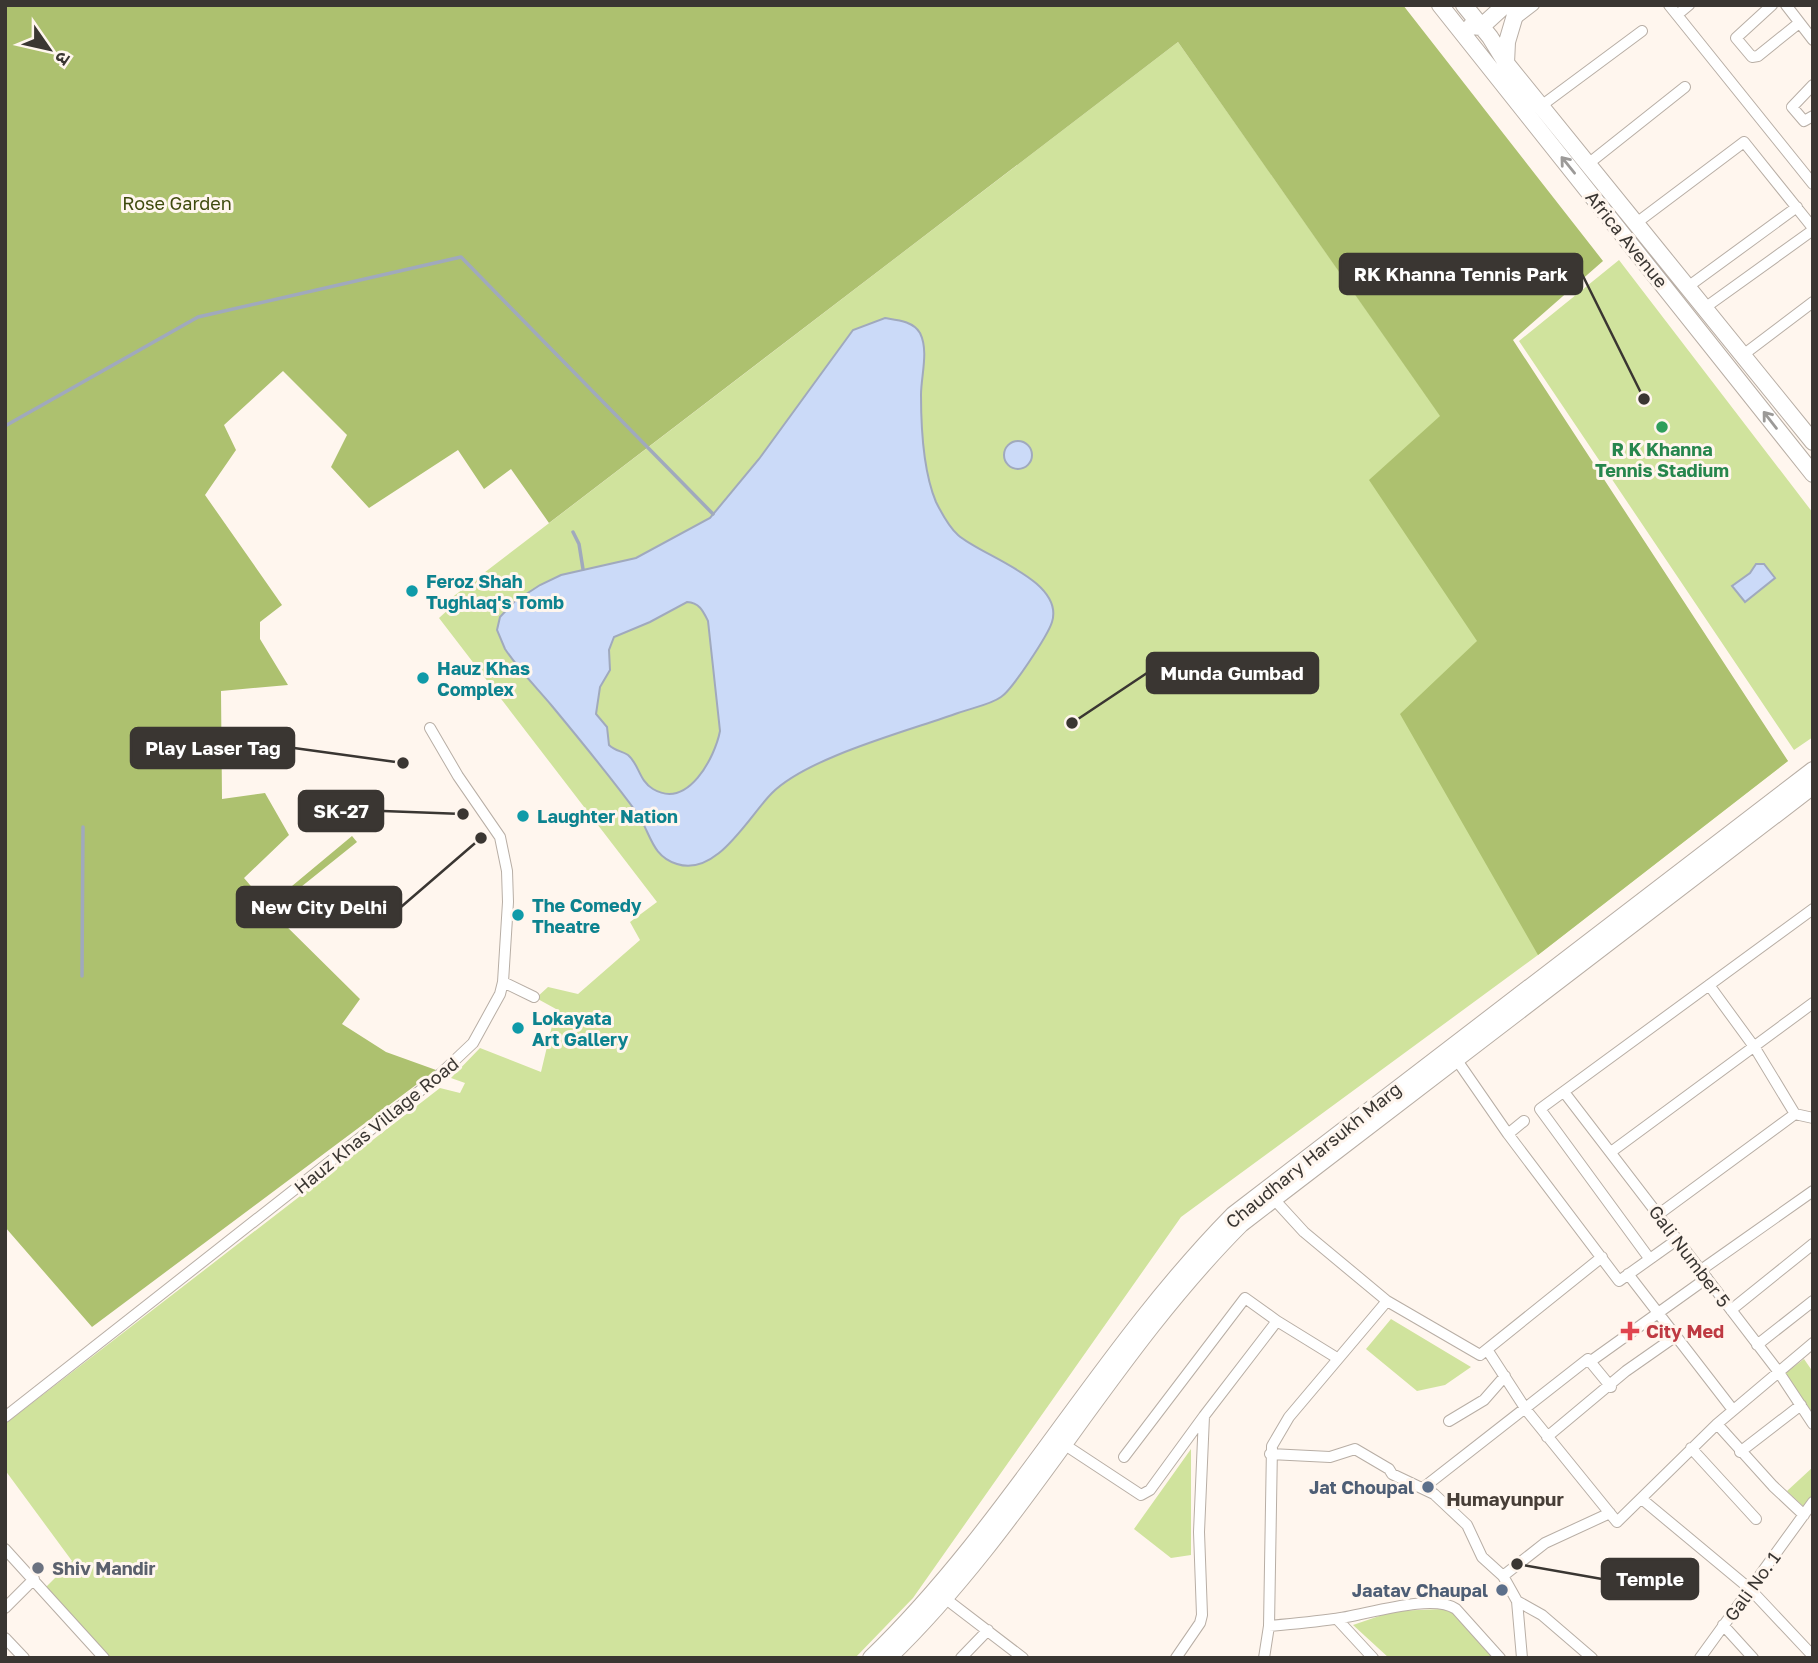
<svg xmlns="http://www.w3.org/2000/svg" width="1818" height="1663" font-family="'Golos Text','Noto Sans Devanagari',sans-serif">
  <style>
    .green { fill: #d0e39d }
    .forest { fill: #adc16f }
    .water { fill: #cbdaf8; stroke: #a0a9bd; stroke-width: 2; fill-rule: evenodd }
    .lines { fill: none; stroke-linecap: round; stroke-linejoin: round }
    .stream { stroke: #a0a9bd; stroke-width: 3.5 }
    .street-casing { stroke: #b8aea5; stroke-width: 12 }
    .secondary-casing { stroke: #b8aea5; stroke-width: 18 }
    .street { stroke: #fff; stroke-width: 10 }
    .secondary { stroke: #fff; stroke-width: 16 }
    .oneway { stroke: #9c9a98 }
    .leisure-dot { fill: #2e9e5b; stroke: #fff6ee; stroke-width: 2.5 }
    .culture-dot { fill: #0f9aa8; stroke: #fff6ee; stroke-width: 2.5 }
    .health-dot { fill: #e0444e; stroke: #fff6ee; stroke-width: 2.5 }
    .service-dot { fill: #5c6f8a; stroke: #fff6ee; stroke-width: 2.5 }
    .worship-dot { fill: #6b7280; stroke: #fff6ee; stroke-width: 2.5 }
    .labels { text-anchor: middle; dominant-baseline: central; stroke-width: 6; stroke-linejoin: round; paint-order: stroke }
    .park-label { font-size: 18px; fill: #3e4a0d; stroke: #fff6ee }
    .street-label { font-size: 18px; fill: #3a3632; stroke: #fff6ee }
    .leisure-label { font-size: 18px; font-weight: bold; fill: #27864d; stroke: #fff6ee }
    .culture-label { font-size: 18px; font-weight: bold; fill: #0d838f; stroke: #fff6ee; text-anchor: start }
    .health-label { font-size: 18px; font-weight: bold; fill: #be3a42; stroke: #fff6ee; text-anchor: start }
    .service-label { font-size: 18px; font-weight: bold; fill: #4e5e75; stroke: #fff6ee; text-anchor: end }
    .worship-label { font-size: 18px; font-weight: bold; fill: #5b616d; stroke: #fff6ee; text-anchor: start }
    .neighbourhood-label { font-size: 19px; font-weight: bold; fill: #473e37; stroke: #fff6ee }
    .leader { fill: none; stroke: #3a3632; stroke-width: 2.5 }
    .callout-dot { fill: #3a3632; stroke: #fff6ee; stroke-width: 2.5 }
    .callout { fill: #3a3632; stroke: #3a3632; stroke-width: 2.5 }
    .callout-label { font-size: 19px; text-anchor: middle; font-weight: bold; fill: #fff }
  </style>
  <rect width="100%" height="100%" fill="#fff6ee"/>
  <path class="green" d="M1178 42 1440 415 1788 761 1538 955 1181 1217 913 1598 855 1658H108L44 1589 72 1561 5 1470V1424L440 1088 460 1093 465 1083 451 1078 480 1048 541 1072 556 1009 536 998 548 987 578 994 640 940 630 922 657 902 439 618 450 608 446 602Z
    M1619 260 1813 513V737L1794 750 1519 341Z
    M1391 1319 1471 1367 1445 1385 1417 1391 1366 1349Z
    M1804 1359 1813 1372V1420L1783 1375Z
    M1191 1449V1555L1171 1558 1134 1529Z
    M1813 1467V1496L1804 1507 1787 1491Z
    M1443 1609 1458 1615 1496 1658H1389L1353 1625 1394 1611Z"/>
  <path class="forest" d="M5 5H1403L1603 261 1513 340 1788 761 1538 955 1400 714 1477 641 1369 480 1440 416 1178 42 549 523 511 469 484 489 458 450 369 508 331 467 347 435 283 371 224 425 236 450 205 495 282 605 260 622V639L288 685 221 691 222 799 265 793 289 835 244 878 268 906 352 836 357 842 271 911 360 999 342 1024 386 1052 436 1070 92 1327 5 1227Z"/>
  <path class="water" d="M885 318C897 320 913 321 920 333 929 351 921 376 921 395 921 428 923 471 936 502 941 512 950 528 958 535 981 556 1065 580 1052 622 1048 635 1012 690 1001 697 990 705 971 708 958 713 908 731 808 757 772 793 748 817 717 877 677 864 651 856 651 833 637 813 610 776 581 741 552 706 536 687 519 670 505 649L497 630 500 617 514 602 540 585 561 575 636 558 710 518 759 459 853 330ZM687 602C700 603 703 611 708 621L720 731C715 757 688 810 653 789 639 781 639 764 628 755 622 751 615 751 609 745L607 727 596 714 600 687 610 670 609 650 614 637 650 622Z
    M1004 455a14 14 0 1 1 28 0a14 14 0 1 1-28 0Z
    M1756 564H1764L1775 578 1745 602 1732 586 1750 573Z"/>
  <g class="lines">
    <path class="stream" d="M5 426 198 317 461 257 713 514
      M573 532 579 544 583 569
      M82 976 83 827"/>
    <g class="street-casing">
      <path id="street" d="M1669 5 1813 184
        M1772 5 1736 38 1752 57 1758 56 1799 23
        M1786 5 1813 40
        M1677 15 1689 5
        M1513 21 1534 5
        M1813 85 1792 107 1804 121 1813 116
        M1541 106 1642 31
        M1588 164 1685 87
        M1635 224 1744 142 1813 228
        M1689 286 1797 207
        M1706 307 1813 230
        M1743 355 1813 302
        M503 982 534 997
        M1709 985 1755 1048 1795 1114 1813 1118
        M1454 1056 1508 1134 1619 1281 1678 1239
        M1564 1092 1778 1371 1813 1424
        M1508 1134 1524 1121
        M1611 1152 1813 1003
        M1659 1214 1795 1114
        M1649 1258 1540 1109 1813 909
        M1701 1270 1813 1191
        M1628 1274 1733 1410
        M1387 1301 1480 1355 1602 1257
        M1731 1310 1813 1244
        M1277 1321 1337 1358
        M1757 1345 1813 1301
        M1488 1351 1527 1411 1617 1522 1717 1424
        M1591 1361 1707 1278
        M5 1417 435 1079 473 1043 500 994 503 982 508 902 507 871 500 837 458 776 430 728
        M1449 1421 1484 1400 1505 1376
        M1547 1437 1626 1371 1676 1336
        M1059 1441 1141 1495 1150 1490 1204 1416
        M1691 1448 1756 1519
        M1740 1452 1801 1405
        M1270 1454 1330 1457 1355 1449 1389 1469 1392 1474 1434 1494 1467 1525 1482 1557 1503 1576 1517 1601 1542 1615 1592 1658
        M1124 1457 1245 1298 1277 1321 1204 1416 1199 1532 1202 1615 1200 1623 1176 1658
        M1423 1488 1588 1359 1611 1387
        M1643 1500 1750 1589 1813 1656
        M1804 1515 1773 1486 1717 1424 1813 1343
        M5 1549 104 1658
        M1503 1576 1545 1543 1610 1513
        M942 1596 1023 1658
        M1517 1601 1522 1658
        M5 1608 34 1579
        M1337 1619 1373 1658
        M1723 1625 1753 1658
        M1269 1626C1291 1624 1313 1622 1334 1619 1363 1616 1432 1592 1456 1609L1500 1658
        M5 1638 24 1658
        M961 1658 988 1630
        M1264 1658 1269 1626 1272 1446 1289 1417 1387 1301 1304 1232 1271 1196
        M1700 1658 1813 1502"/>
    </g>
    <g class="secondary-casing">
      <path id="secondary" d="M1440 5 1813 474
        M1464 5 1490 37 1506 63C1608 190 1711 315 1813 442
        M1471 26 1481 27 1505 5
        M1506 63 1507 42 1518 5
        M871 1658C1009 1525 1099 1351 1233 1215L1813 770
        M888 1658C1023 1528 1109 1356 1241 1224L1813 786"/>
    </g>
    <use href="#street" class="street"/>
    <use href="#secondary" class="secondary"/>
  </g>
  <defs><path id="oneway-shaft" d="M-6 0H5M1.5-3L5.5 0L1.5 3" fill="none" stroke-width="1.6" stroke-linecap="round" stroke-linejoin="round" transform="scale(1.75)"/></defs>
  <g class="oneway">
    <use href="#oneway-shaft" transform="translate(1568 165) rotate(-129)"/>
    <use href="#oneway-shaft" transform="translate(1770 420) rotate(-128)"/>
  </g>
  <circle class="leisure-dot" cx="1662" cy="427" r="7"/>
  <g class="culture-dot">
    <circle cx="412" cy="591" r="7"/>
    <circle cx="423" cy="678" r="7"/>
    <circle cx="523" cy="816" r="7"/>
    <circle cx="518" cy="915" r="7"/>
    <circle cx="518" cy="1028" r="7"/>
  </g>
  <path class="health-dot" d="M1626.5 1320.5h7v7h7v7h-7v7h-7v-7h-7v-7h7z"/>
  <g class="service-dot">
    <circle cx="1428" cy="1487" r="7"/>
    <circle cx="1502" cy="1590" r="7"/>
  </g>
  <circle class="worship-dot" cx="38" cy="1568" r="7"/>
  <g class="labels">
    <g class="park-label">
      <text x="177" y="203">Rose Garden</text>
    </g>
    <g class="street-label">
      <text transform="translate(1627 239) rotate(51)">Africa Avenue</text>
      <text transform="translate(376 1125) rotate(-39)">Hauz Khas Village Road</text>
      <text transform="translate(1313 1155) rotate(-39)">Chaudhary Harsukh Marg</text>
      <text transform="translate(1690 1256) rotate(53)">Gali Number 5</text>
      <text transform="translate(1752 1586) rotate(-54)">Gali No. 1</text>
    </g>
    <g class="leisure-label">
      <text x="1662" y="449">R K Khanna<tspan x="1662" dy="21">Tennis Stadium</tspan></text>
    </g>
    <g class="culture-label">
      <text x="426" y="581">Feroz Shah<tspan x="426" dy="21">Tughlaq's Tomb</tspan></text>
      <text x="437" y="668">Hauz Khas<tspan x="437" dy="21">Complex</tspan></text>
      <text x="537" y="816">Laughter Nation</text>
      <text x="532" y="905">The Comedy<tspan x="532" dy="21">Theatre</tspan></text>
      <text x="532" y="1018">Lokayata<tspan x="532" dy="21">Art Gallery</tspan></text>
    </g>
    <g class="health-label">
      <text x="1646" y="1331">City Med</text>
    </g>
    <g class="service-label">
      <text x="1414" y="1487">Jat Choupal</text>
      <text x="1488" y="1590">Jaatav Chaupal</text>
    </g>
    <g class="worship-label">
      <text x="52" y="1568">Shiv Mandir</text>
    </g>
    <g class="neighbourhood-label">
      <text x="1505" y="1498">Humayunpur</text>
    </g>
  </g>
  <path class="leader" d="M1644 399L1582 274M1072 723L1147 673M403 763L294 748M463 814L383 811M481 838L401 907M1517 1564L1602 1579"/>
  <g class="callout-dot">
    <circle cx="1644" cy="399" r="7"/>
    <circle cx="1072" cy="723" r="7"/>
    <circle cx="403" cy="763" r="7"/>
    <circle cx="463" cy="814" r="7"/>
    <circle cx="481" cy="838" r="7"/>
    <circle cx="1517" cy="1564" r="7"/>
  </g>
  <g class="callout">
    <rect x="1340" y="254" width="242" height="40" rx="7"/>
    <rect x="1147" y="653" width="171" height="40" rx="7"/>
    <rect x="131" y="728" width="163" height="40" rx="7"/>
    <rect x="299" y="791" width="84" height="40" rx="7"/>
    <rect x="237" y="887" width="164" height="40" rx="7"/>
    <rect x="1602" y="1559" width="96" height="40" rx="7"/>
  </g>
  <g class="callout-label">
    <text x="1461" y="281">RK Khanna Tennis Park</text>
    <text x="1232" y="680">Munda Gumbad</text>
    <text x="213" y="755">Play Laser Tag</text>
    <text x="341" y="818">SK-27</text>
    <text x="319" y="914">New City Delhi</text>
    <text x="1650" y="1586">Temple</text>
  </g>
  <rect width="1818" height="1663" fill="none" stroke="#3a3632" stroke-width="14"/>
  <g transform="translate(49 49) rotate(124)" stroke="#fff6ee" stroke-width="5" paint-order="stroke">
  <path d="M0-5L12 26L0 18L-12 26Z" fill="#3a3632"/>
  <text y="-10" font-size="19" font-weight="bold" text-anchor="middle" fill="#3a3632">उ</text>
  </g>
</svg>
